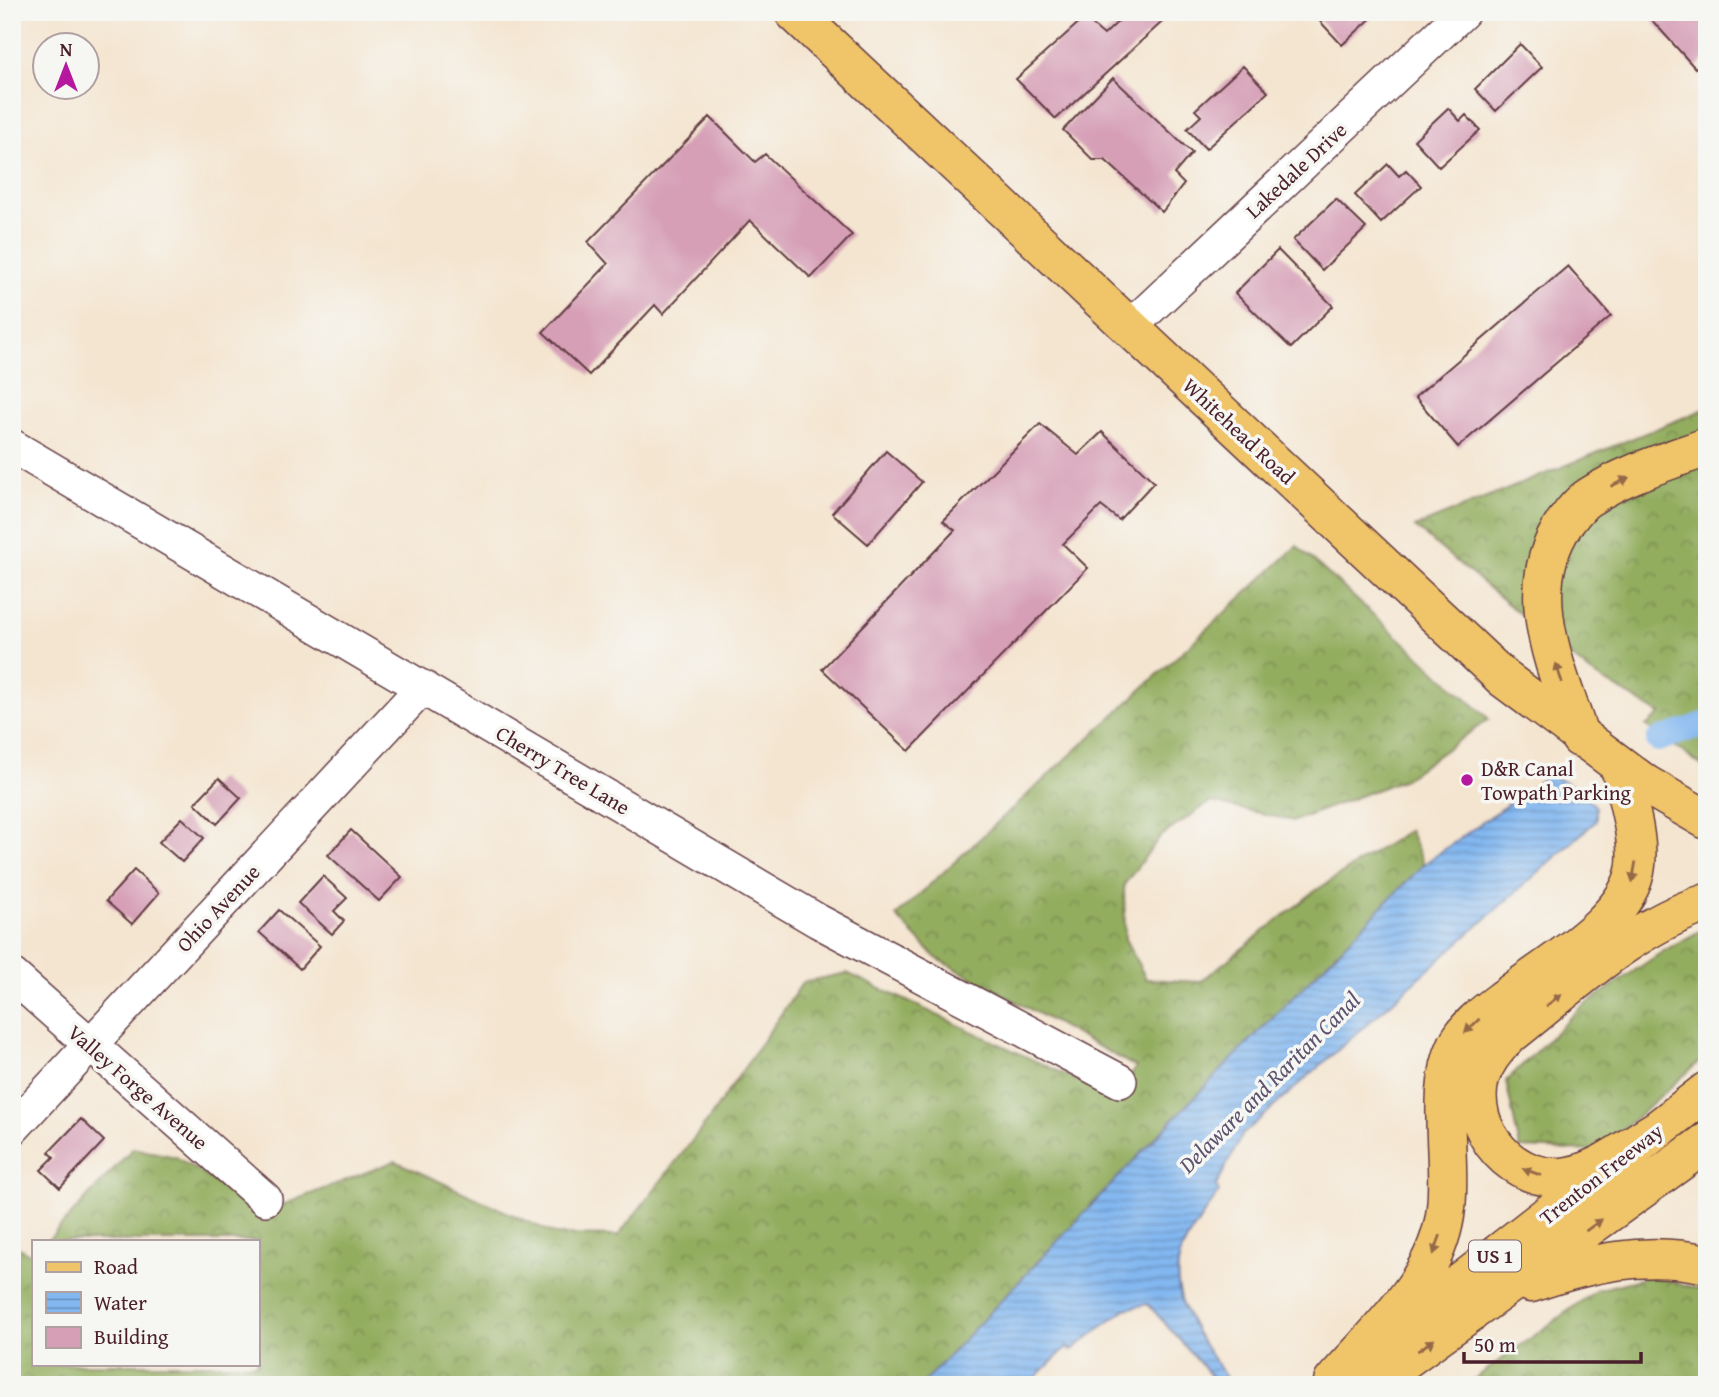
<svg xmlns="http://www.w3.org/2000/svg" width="1719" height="1397" font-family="'Gentium Book Plus',serif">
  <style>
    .forest { fill: url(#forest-crowns); stroke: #6e6645; stroke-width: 2 }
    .water { fill: url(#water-rules); stroke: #666b8e; stroke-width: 2 }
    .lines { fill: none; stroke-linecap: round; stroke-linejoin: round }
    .canal { stroke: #82b7f0; stroke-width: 24 }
    .building { fill: #d69fb6 }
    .minor-casing { stroke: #643d44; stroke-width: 36 }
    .major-casing { stroke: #643d44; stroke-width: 41 }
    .highway-casing { stroke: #643d44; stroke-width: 41 }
    .minor { stroke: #fff; stroke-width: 33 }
    .major { stroke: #f0c469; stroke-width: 38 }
    .highway { stroke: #f0c469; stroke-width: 38 }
    .oneway { fill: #956947 }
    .poi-dot { fill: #b5179e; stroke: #f6f6f2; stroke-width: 2.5 }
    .labels { text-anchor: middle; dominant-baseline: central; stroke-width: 7; stroke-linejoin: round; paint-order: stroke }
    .shield { fill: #f6f6f2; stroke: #7e6067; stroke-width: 2 }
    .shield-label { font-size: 19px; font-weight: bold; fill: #4a1f2b }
    .street-label { font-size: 21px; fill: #4a1f2b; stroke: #f6f6f2 }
    .poi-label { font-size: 21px; fill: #4a1f2b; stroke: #f6f6f2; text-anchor: start }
    .water-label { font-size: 23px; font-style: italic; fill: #5e5470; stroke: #f6f6f2 }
  </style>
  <defs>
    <pattern id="forest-crowns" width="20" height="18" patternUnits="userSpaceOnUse" patternTransform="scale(1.75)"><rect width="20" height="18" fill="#93ad5f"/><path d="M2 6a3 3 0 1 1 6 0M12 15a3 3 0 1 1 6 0" fill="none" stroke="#7a8c4f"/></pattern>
    <pattern id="water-rules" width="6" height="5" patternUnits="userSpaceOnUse" patternTransform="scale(1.75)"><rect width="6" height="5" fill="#82b7f0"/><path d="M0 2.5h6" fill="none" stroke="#6c94c3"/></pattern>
  </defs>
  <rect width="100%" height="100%" fill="#f6f6f2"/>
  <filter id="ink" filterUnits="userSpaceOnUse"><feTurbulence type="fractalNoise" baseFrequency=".0143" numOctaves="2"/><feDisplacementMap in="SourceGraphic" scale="14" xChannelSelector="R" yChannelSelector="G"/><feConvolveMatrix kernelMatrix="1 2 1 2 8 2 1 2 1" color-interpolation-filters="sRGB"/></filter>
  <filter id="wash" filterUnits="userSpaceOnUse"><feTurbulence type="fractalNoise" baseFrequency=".00686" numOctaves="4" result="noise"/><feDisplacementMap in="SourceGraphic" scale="28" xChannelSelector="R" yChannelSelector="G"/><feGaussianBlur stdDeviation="1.57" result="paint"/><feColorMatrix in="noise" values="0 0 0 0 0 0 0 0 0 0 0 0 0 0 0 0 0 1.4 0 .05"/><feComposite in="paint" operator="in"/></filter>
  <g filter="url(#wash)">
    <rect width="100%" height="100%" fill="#f4e5d0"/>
    <path class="forest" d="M1707 408V769L1646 726 1660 714 1591 673 1415 527Z
      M1297 546 1489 719 1404 779 1294 821 1210 802 1160 837 1124 885 1125 939 1146 979 1200 982 1315 891 1409 830 1424 864 1183 1109 921 1385H12V1244L33 1256V1364H257V1241H47L133 1148 176 1157 262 1213 395 1161 557 1235 618 1236 709 1119 803 982 847 973 1117 1099 1136 1067 936 958 896 916Z
      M1707 927V1055L1598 1151 1520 1148 1506 1081 1581 1007 1665 950Z
      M1651 1276 1707 1291V1385H1466L1597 1290Z"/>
    <path class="water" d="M1547 776C1569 780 1580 791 1596 807V821L1242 1135 1216 1186 1219 1192C1208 1209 1195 1225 1186 1242 1158 1291 1205 1345 1231 1385H1219L1148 1304 1125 1309 1071 1351 1067 1347 1028 1385H921L1183 1109 1424 864Z"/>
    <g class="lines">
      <path class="canal" d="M1658 740 1707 723"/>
    </g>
    <g id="blocks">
      <path class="building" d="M1128 12H1173L1056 119 1016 79 1084 18 1104 35Z
        M1322 12H1378L1342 45 1316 17Z
        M1654 12H1695L1707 25V58L1695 68 1649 17Z
        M1520 44 1542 67 1496 111 1475 89Z
        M1243 66 1268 92 1206 149 1187 129 1201 116 1195 110Z
        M1113 78 1192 153 1174 174 1184 184 1162 212 1105 160H1093L1063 130Z
        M1448 108 1460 121 1466 115 1480 130 1439 167 1414 140Z
        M710 117 755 162 765 154 852 235 811 278 750 220 663 314 655 305 589 375 543 332 608 264 588 242Z
        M1388 164 1399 176 1406 170 1421 186 1381 223 1355 195Z
        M1336 199 1366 228 1322 270 1293 240Z
        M1278 250 1333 306 1291 348 1235 293Z
        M1568 266 1611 316 1458 447 1415 397Z
        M1040 424 1078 455 1102 432 1154 482 1119 520 1101 506 1063 544 1088 568 909 751 822 669 955 530 943 521Z
        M886 451 922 482 868 544 832 513Z
        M219 778 241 798 217 824 195 803Z
        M182 818 204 838 182 862 159 842Z
        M351 830 402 877 379 901 328 855Z
        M134 870 159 893 132 924 106 901Z
        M323 876 347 898 334 911 344 921 332 934 298 903Z
        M279 910 320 946 300 969 259 932Z
        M81 1119 104 1141 60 1188 41 1170 54 1157 49 1152Z"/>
    </g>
  </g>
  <g filter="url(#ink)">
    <use href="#blocks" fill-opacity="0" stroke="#643d44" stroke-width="2"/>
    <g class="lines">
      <g class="minor-casing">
        <path id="minor" d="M1129 328 1463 12
          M12 446 818 921 1120 1081
          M12 975 265 1199
          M12 1129 423 687"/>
      </g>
      <g class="major-casing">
        <path id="major" d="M794 12 1503 678 1645 784 1707 820"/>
      </g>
      <g class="highway-casing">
        <path id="highway" d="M1580 738C1557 669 1519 591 1564 524 1571 515 1579 503 1589 497 1624 474 1668 461 1707 447
          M1660 1128C1632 1144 1601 1170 1569 1176 1515 1186 1466 1131 1480 1078 1485 1061 1495 1049 1507 1037 1569 989 1630 927 1707 903
          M1531 1283C1589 1263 1645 1250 1707 1264
          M1396 1333 1707 1091
          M1333 1382C1378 1330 1439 1279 1446 1208 1452 1158 1435 1090 1457 1045 1468 1023 1492 1008 1510 994 1550 963 1631 919 1636 865 1639 834 1626 797 1620 766
          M1370 1385 1707 1142"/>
      </g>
      <use href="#minor" class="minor"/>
      <use href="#major" class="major"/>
      <use href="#highway" class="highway"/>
    </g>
    <defs><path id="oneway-solid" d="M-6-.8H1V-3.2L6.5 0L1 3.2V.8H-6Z" transform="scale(1.75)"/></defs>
    <g class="oneway">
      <use href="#oneway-solid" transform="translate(1620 482) rotate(-26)"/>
      <use href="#oneway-solid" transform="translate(1559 673) rotate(-108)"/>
      <use href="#oneway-solid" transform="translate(1634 872) rotate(100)"/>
      <use href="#oneway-solid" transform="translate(1554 1000) rotate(-38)"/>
      <use href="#oneway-solid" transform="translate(1472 1026) rotate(136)"/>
      <use href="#oneway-solid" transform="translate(1532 1172) rotate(-160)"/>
      <use href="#oneway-solid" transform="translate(1594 1225) rotate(-36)"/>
      <use href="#oneway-solid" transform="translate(1437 1245) rotate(110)"/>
      <use href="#oneway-solid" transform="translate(1426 1345) rotate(-35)"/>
    </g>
  </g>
  <circle class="poi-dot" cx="1467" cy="780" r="7"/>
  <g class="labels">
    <rect class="shield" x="1469" y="1240.5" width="52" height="31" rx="5"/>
    <g class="shield-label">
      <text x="1495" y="1256">US 1</text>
    </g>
    <g class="street-label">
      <text transform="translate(1296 170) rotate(-43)">Lakedale Drive</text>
      <text transform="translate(1239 431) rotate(43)">Whitehead Road</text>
      <text transform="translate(563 770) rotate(31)">Cherry Tree Lane</text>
      <text transform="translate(218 908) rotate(-47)">Ohio Avenue</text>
      <text transform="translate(138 1087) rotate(41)">Valley Forge Avenue</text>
      <text transform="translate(1601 1174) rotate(-38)">Trenton Freeway</text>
    </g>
    <g class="poi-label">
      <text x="1481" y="768">D&amp;R Canal<tspan x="1481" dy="24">Towpath Parking</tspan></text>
    </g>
    <g class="water-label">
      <text transform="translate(1269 1082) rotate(-45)">Delaware and Raritan Canal</text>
    </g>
  </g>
  <rect width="1719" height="1397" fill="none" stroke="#f6f6f2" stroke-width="42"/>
  <rect x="32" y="1240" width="228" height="126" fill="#f6f6f2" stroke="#b1a0a2" stroke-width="2"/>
  <rect x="46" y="1262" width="35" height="10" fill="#f0c469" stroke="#b1a0a2" stroke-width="2"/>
  <text x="94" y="1274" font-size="21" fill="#4a1f2b">Road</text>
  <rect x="46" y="1292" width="35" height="21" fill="url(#water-rules)" stroke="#b1a0a2" stroke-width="2"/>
  <text x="94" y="1310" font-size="21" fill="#4a1f2b">Water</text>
  <rect x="46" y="1327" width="35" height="21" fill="#d69fb6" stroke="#b1a0a2" stroke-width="2"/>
  <text x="94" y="1344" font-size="21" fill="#4a1f2b">Building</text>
  <g transform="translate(66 66)"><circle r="33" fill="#f6f6f2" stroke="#b1a0a2" stroke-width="2"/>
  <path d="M0-5L12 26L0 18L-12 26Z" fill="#b5179e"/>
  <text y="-10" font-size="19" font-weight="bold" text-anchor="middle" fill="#4a1f2b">N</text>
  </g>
  <path d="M1464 1352v10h177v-10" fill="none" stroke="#4a1f2b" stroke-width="3.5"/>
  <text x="1474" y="1352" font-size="21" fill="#4a1f2b" stroke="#f6f6f2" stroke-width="5" paint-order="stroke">50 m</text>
</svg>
